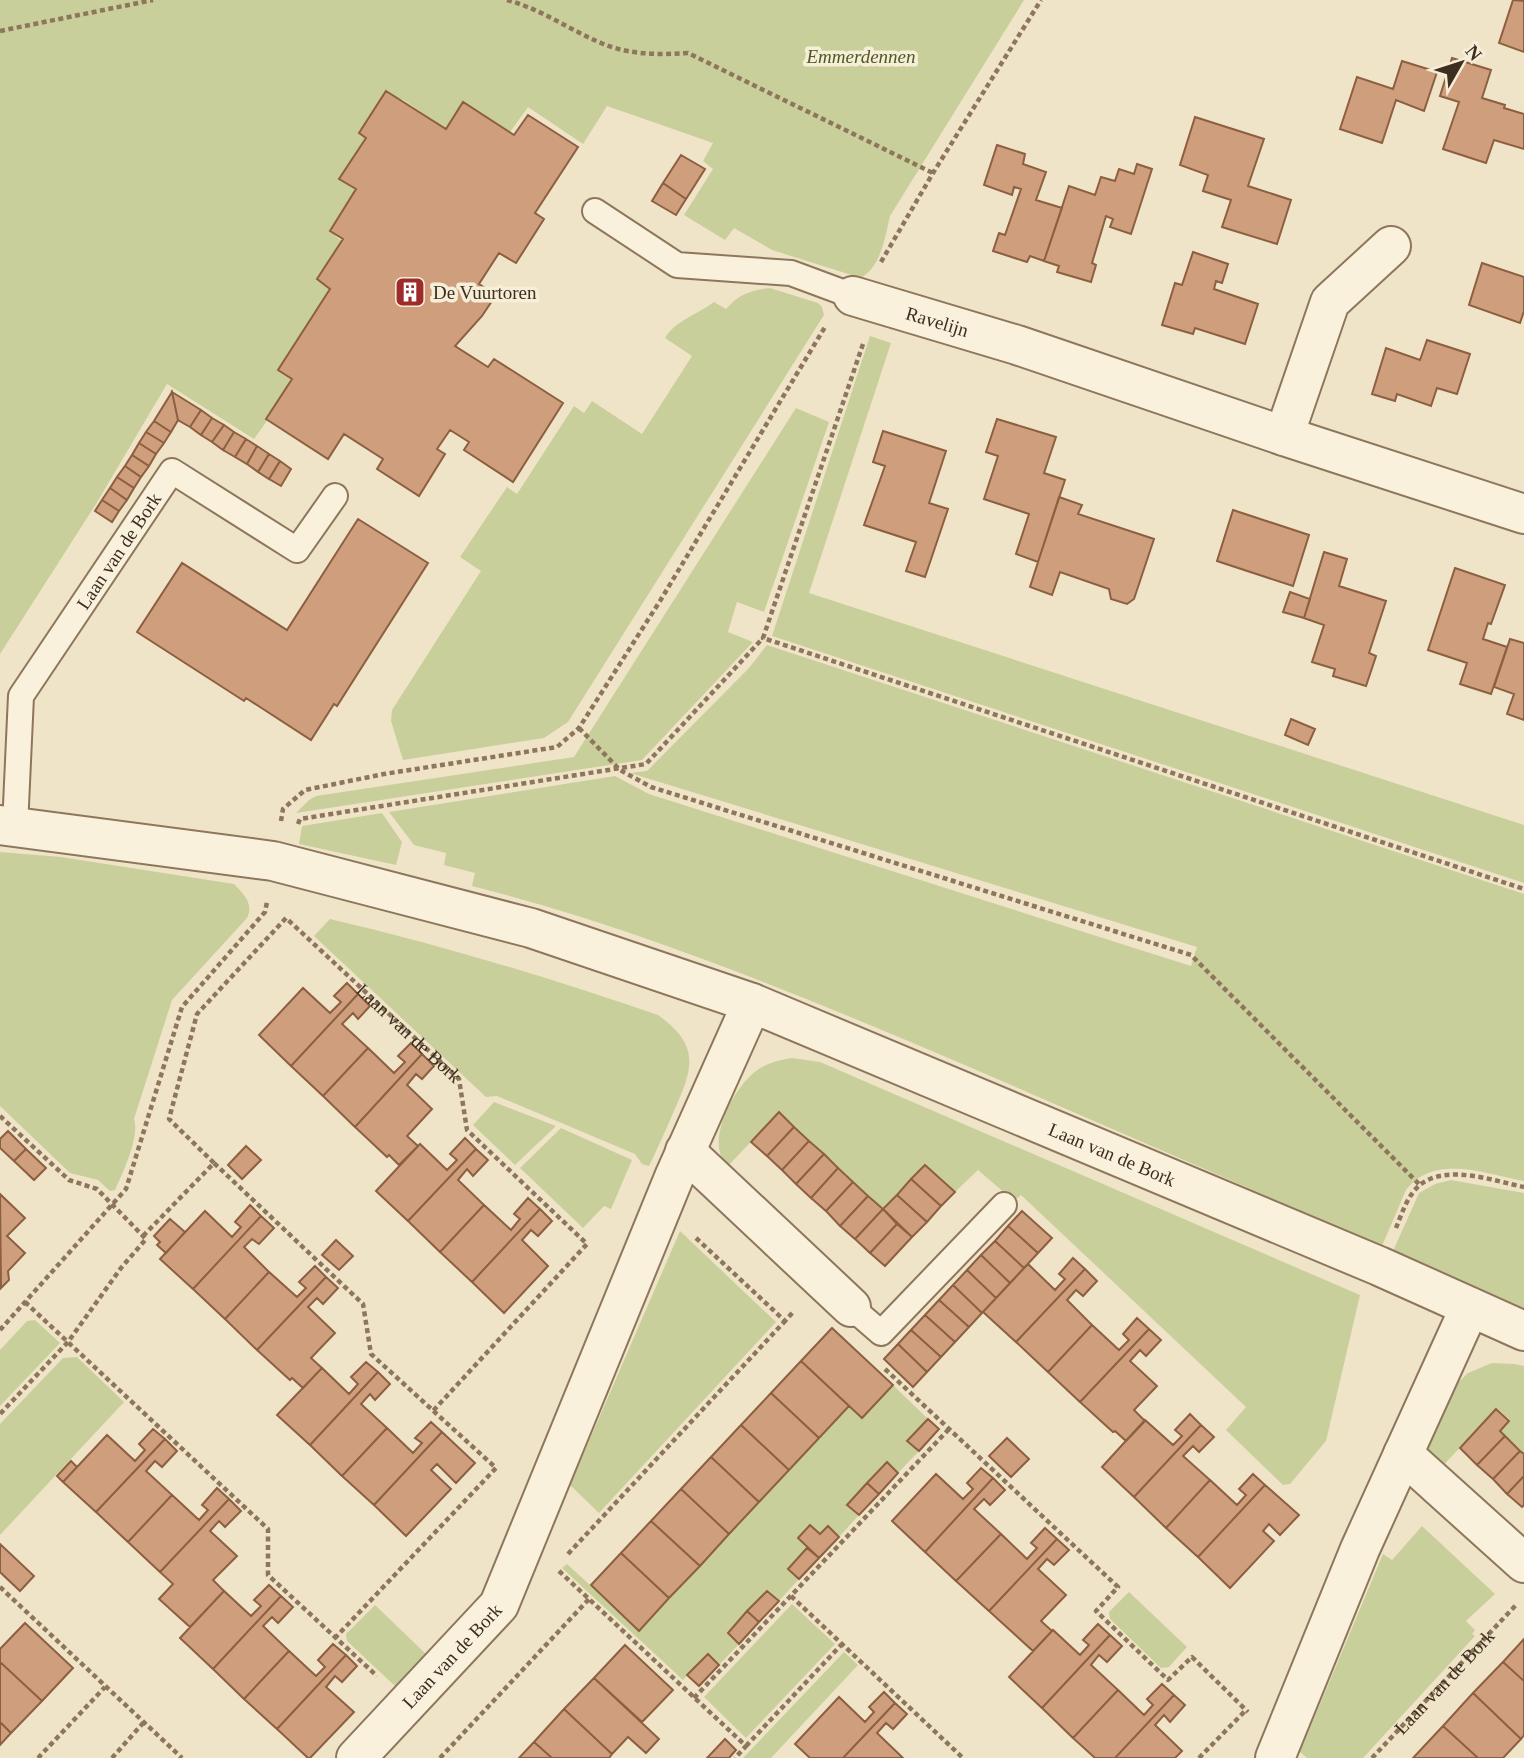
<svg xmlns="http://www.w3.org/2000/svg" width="1524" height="1758" font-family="Georgia,serif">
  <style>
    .green { fill: #c9cf9b }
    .building { fill: #cf9f7d; stroke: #8d5f41; stroke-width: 2 }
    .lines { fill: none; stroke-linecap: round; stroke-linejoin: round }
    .service-casing { stroke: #8d765c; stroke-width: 28 }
    .minor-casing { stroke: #8d765c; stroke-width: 42 }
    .path { stroke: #8d765c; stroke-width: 4.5; stroke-dasharray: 5 3.5; stroke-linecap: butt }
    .service { stroke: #faf1dc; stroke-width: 24 }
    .minor { stroke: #faf1dc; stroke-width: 38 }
    .labels { text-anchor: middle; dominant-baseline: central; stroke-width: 7; stroke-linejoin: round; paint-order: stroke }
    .park-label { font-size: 19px; font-style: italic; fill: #4d5a26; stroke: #f7eed8 }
    .poi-label { font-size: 19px; fill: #3d2e20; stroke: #f7eed8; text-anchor: start }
    .street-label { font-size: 19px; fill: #3d2e20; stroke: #f7eed8 }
  </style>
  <rect width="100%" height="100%" fill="#f0e4c8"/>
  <path class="green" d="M0 0H1024L890 216C885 238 881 266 861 278L772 250 734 228 725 240 684 215 713 169 703 161 713 143 607 106 583 144 528 107 508 135 451 132 402 99 350 176 367 189 335 236 346 244 351 296 262 428 254 439 167 384 96 504 0 654Z
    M770 288 818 303 822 307 824 315 568 722 544 738 403 760 391 721 392 710 481 571 460 557 507 487 517 494 574 406 584 413 592 401 642 434 692 356 665 338C676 320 697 315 714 302L726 309C739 294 751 290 770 288Z
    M870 336 891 343 809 593 1524 825V883L772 636Z
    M796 408 829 422 764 612 737 602 728 632 753 642 642 760 296 813 309 800 316 796 574 757Z
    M767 645 1524 894V1181C1486 1174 1434 1153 1406 1190L1382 1246C1246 1187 1110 1128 974 1069 810 999 645 930 472 886L475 873 444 865 446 853 414 845 389 812 615 776 649 794 1191 966 1197 947 630 773 647 771 749 668Z
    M382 813 402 842 396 865 299 844 302 826Z
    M0 852 61 857 234 884C244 894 254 904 247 918L172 1000 134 1119C140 1136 123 1173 115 1190L110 1191 98 1180 70 1173 0 1106Z
    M330 919C442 945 550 978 658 1015 701 1046 693 1068 674 1111 666 1129 658 1148 649 1166L642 1164 635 1154 497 1096 486 1097 314 936Z
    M792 1058 820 1062 1360 1295 1326 1441 1290 1484 1283 1485 1226 1430 1246 1407 1021 1195 1014 1201 978 1170 955 1192 925 1165 883 1209 779 1112 728 1166C703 1144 734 1087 756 1071 767 1063 779 1060 792 1058Z
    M494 1102 556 1126 515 1165 473 1125Z
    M561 1128 632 1160 611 1209 604 1206 583 1228 520 1168Z
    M1451 1180 1524 1193V1308L1393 1251 1419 1193 1435 1184Z
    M680 1231 776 1322 599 1513 570 1485Z
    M35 1320 60 1343 0 1406V1350L27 1321Z
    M77 1357 124 1402 0 1535V1424L63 1358Z
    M1492 1363 1514 1364 1524 1366V1454L1500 1431 1510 1420 1497 1408 1439 1470 1428 1454V1448L1448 1392 1468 1373Z
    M893 1385 928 1419 908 1441 919 1451 898 1473 887 1462 848 1505 859 1515 839 1537 828 1526 820 1534 810 1525 798 1538 807 1548 788 1569 799 1579 779 1601 767 1591 728 1632 739 1644 719 1665 707 1654 683 1680 562 1568 567 1564 639 1630 850 1406 863 1417Z
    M1422 1526 1495 1594 1466 1621 1475 1630 1472 1634 1475 1636 1363 1758H1307L1300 1752 1383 1554 1392 1560Z
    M1129 1592 1187 1647 1169 1667 1161 1668 1110 1619 1109 1612Z
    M792 1604 835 1644 746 1738 704 1697Z
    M375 1605 426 1654 396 1687 347 1641 346 1634Z
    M844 1652 858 1665 771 1758H743Z"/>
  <path class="building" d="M1513 0 1524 1V52L1499 43Z
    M1452 58 1491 70 1482 98 1505 105 1504 108 1524 114V149L1494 140 1486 163 1443 149 1459 102 1440 96Z
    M1402 61 1437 72 1424 111 1396 100 1382 143 1340 129 1357 77 1393 89Z
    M386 91 446 129 463 102 514 135 528 115 578 147 535 213 544 219 516 263 499 253 479 284 496 295 482 316 455 346 488 367 494 359 563 403 513 482 464 450 469 442 450 430 437 449 445 454 419 496 377 469 383 459 344 434 328 459 266 419 292 379 278 370 330 289 317 279 343 239 330 231 356 189 339 179 366 138 359 133Z
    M1195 117 1264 139 1248 186 1291 200 1277 244 1222 227 1231 200 1203 191 1208 175 1180 165Z
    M997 145 1025 154 1023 164 1046 172 1036 200 1062 208 1044 261 1030 256 1027 262 993 251 999 233 1005 235 1021 189 1014 187 1012 195 984 185Z
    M681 155 705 169 686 199 663 183Z
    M1137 164 1152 169 1131 234 1110 227 1113 219 1106 216 1092 263 1096 265 1091 282 1057 272 1059 266 1044 261 1069 186 1095 195 1101 177 1115 181 1119 169 1134 174Z
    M663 183 686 199 676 215 652 201Z
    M1193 252 1228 264 1222 283 1216 281 1214 289 1258 304 1245 344 1195 328 1193 334 1162 325 1175 283 1182 285Z
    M1482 263 1524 277V311L1520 323 1469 305Z
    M1427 340 1470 354 1457 394 1437 388 1431 406 1397 394 1395 401 1372 394 1386 348 1420 360Z
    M172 392 178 420 171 432 154 421Z
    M172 392 201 410 190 427 178 420Z
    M201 410 212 418 201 435 190 427Z
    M212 418 224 425 212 442 201 435Z
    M997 419 1056 437 1044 473 1065 480 1038 562 1016 554 1029 514 984 499 998 456 986 452Z
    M154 421 171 432 164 443 146 432Z
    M224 425 234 432 223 450 212 442Z
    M883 431 946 451 929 503 948 509 925 577 906 571 916 542 864 525 885 466 873 462Z
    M146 432 164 443 156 454 139 443Z
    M234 432 246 439 235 457 223 450Z
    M246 439 257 446 247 464 235 457Z
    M139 443 156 454 149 466 132 455Z
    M257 446 269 454 258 472 247 464Z
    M269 454 280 461 269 479 258 472Z
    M132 455 149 466 141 477 125 466Z
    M280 461 291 469 281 486 269 479Z
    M125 466 141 477 134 488 117 477Z
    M117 477 134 488 127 500 110 488Z
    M110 488 127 500 119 511 102 500Z
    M1059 497 1082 505 1078 514 1154 539 1134 599 1127 604 1111 599 1109 589 1060 572 1052 595 1030 587Z
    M102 500 119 511 112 522 95 511Z
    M1233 510 1309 535 1293 586 1217 561Z
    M358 519 428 563 337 706 334 704 311 740 246 698 244 701 137 632 182 563 287 630Z
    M1324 552 1347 559 1339 586 1386 601 1369 653 1376 656 1366 686 1333 676 1335 669 1312 662 1324 625 1304 618Z
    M1455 568 1505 585 1491 624 1488 623 1483 639 1507 647 1491 694 1460 684 1467 663 1428 650Z
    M1290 592 1310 599 1304 618 1283 612Z
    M1510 639 1524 643V720L1507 714 1514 694 1494 687Z
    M1291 719 1315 729 1308 745 1285 735Z
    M347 983 358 994 291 1066 259 1035 303 988 330 1013 341 1002 334 996Z
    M358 994 370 1006 358 1019 353 1013 342 1024 368 1048 323 1096 291 1066Z
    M411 1043 422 1054 355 1127 323 1096 368 1048 394 1073 405 1062 398 1056Z
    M422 1054 434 1066 422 1079 416 1074 407 1085 432 1109 407 1136 418 1146 399 1165 389 1155 387 1157 355 1127Z
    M779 1112 794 1127 767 1156 751 1142Z
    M794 1127 809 1141 782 1170 767 1156Z
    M8 1131 26 1149 14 1161 0 1148V1139Z
    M465 1138 476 1149 408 1221 376 1191 420 1144 447 1170 457 1160 450 1154Z
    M809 1141 824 1154 796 1184 782 1170Z
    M246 1146 261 1160 242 1179 228 1165Z
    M26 1149 46 1168 34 1180 14 1161Z
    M476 1149 488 1160 473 1176 467 1169 458 1180 484 1205 440 1252 408 1221Z
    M824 1154 838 1168 811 1198 796 1184Z
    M925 1165 955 1192 941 1206 911 1179Z
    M838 1168 853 1182 826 1211 811 1198Z
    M911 1179 941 1206 927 1222 897 1195Z
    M853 1182 868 1196 840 1226 826 1211Z
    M0 1194 25 1218 7 1236 25 1253 8 1271 9 1280 1 1288Z
    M897 1195 927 1222 912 1237 883 1209Z
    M868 1196 883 1209 855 1239 840 1226Z
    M528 1198 540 1209 472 1282 440 1252 484 1205 511 1230 520 1219 514 1214Z
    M250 1205 261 1216 193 1289 160 1259 205 1211 232 1237 241 1227 235 1222Z
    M540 1209 552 1221 538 1236 531 1230 522 1240 548 1266 504 1313 472 1282Z
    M883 1209 897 1224 870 1253 855 1239Z
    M1022 1211 1052 1238 1038 1253 1008 1226Z
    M261 1216 274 1228 259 1244 252 1239 244 1247 269 1272 225 1319 193 1289Z
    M170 1219 185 1232 166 1253 157 1245 160 1242 154 1236Z
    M897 1224 912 1237 885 1266 870 1253Z
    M1008 1226 1038 1253 1024 1268 995 1241Z
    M336 1240 353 1256 339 1270 322 1255Z
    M995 1241 1024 1268 1010 1283 981 1255Z
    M981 1255 1010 1283 996 1298 967 1270Z
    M1073 1258 1085 1269 1016 1342 983 1312 1028 1264 1055 1290 1065 1279 1059 1274Z
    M315 1266 326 1277 257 1350 225 1319 269 1272 297 1297 306 1288 299 1282Z
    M1085 1269 1097 1281 1083 1296 1076 1290 1067 1300 1092 1325 1048 1372 1016 1342Z
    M967 1270 996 1298 982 1313 953 1285Z
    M326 1277 338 1288 323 1304 317 1298 308 1307 335 1333 311 1358 322 1368 303 1388 292 1378 290 1380 257 1350Z
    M953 1285 982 1313 969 1327 939 1300Z
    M939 1300 969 1327 955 1342 925 1315Z
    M925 1315 955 1342 941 1357 911 1330Z
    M1137 1318 1149 1329 1080 1402 1048 1372 1092 1325 1119 1350 1129 1340 1123 1334Z
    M832 1328 893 1385 862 1418 801 1361Z
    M1149 1329 1161 1340 1146 1356 1140 1350 1130 1361 1157 1386 1134 1410 1145 1421 1126 1441 1115 1431 1113 1432 1080 1402Z
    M911 1330 941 1357 927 1372 898 1344Z
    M898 1344 927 1372 913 1387 884 1359Z
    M801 1361 849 1406 819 1438 771 1393Z
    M366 1362 378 1372 310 1445 277 1415 322 1368 349 1394 358 1384 351 1377Z
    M378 1372 390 1384 375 1400 370 1394 361 1404 387 1428 342 1476 310 1445Z
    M771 1393 819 1438 789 1470 741 1425Z
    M1496 1409 1509 1421 1500 1431 1505 1436 1477 1465 1460 1448Z
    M1190 1414 1201 1425 1134 1497 1102 1467 1145 1420 1173 1445 1182 1436 1175 1430Z
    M928 1419 939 1429 919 1451 907 1441Z
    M431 1422 442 1432 374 1505 342 1476 387 1428 413 1453 422 1443 415 1438Z
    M741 1425 789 1470 759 1502 711 1457Z
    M1201 1425 1214 1437 1199 1452 1193 1446 1183 1456 1210 1480 1166 1528 1134 1497Z
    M153 1429 165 1439 96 1512 63 1482 107 1435 135 1461 145 1450 139 1444Z
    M442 1432 475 1463 456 1483 437 1464 431 1470 451 1489 406 1536 374 1505Z
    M1505 1436 1520 1451 1493 1479 1477 1465Z
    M1007 1438 1029 1459 1011 1477 989 1456Z
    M165 1439 177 1451 162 1467 155 1461 146 1471 172 1495 128 1542 96 1512Z
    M1520 1451 1524 1454V1476L1507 1494 1493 1479Z
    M711 1457 759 1502 729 1534 681 1489Z
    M71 1461 77 1467 63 1482 57 1476Z
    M887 1462 898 1473 879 1494 867 1483Z
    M981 1468 993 1478 925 1552 892 1521 936 1474 963 1499 973 1489 967 1483Z
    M1253 1474 1265 1485 1198 1557 1166 1528 1210 1480 1237 1505 1246 1495 1239 1489Z
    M1524 1476V1505L1522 1507 1507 1494Z
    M993 1478 1005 1490 990 1505 984 1499 974 1509 1001 1534 956 1581 925 1552Z
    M867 1483 879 1494 859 1515 847 1505Z
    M1265 1485 1299 1515 1280 1535 1269 1524 1263 1531 1274 1541 1230 1588 1198 1557Z
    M217 1488 229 1499 160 1572 128 1542 172 1495 199 1520 208 1510 202 1505Z
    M681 1489 729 1534 700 1566 651 1521Z
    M229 1499 241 1511 225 1527 219 1521 210 1531 237 1556 213 1580 224 1591 190 1627 159 1599 173 1584 160 1572Z
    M651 1521 700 1566 669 1598 621 1553Z
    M810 1525 820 1534 828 1526 839 1537 819 1558 798 1538Z
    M1045 1528 1057 1539 989 1611 956 1581 1001 1534 1027 1559 1037 1548 1031 1543Z
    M1057 1539 1069 1550 1054 1565 1047 1559 1038 1569 1066 1595 1041 1621 1052 1631 1033 1651 989 1611Z
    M0 1544 34 1576 20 1591 0 1572Z
    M807 1548 819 1558 799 1579 788 1569Z
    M621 1553 669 1598 639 1631 591 1585Z
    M269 1585 281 1596 213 1669 180 1638 224 1591 251 1616 261 1606 254 1600Z
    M767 1591 779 1601 759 1622 747 1611Z
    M281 1596 293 1607 278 1623 272 1617 263 1626 289 1651 244 1699 213 1669Z
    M747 1611 759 1622 739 1644 728 1633Z
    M25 1623 73 1668 42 1701 0 1662V1649Z
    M1098 1624 1110 1635 1042 1708 1009 1677 1053 1630 1080 1655 1089 1645 1083 1640Z
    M1110 1635 1122 1646 1107 1662 1099 1655 1091 1665 1118 1690 1073 1738 1042 1708Z
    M1524 1639V1681L1503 1662Z
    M333 1644 346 1655 277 1729 244 1699 289 1651 316 1676 325 1667 318 1660Z
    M625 1645 673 1690 642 1722 594 1678Z
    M708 1654 719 1665 699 1686 687 1675Z
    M346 1655 357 1666 342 1682 335 1676 326 1687 354 1712 310 1758H308L277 1729Z
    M0 1662 42 1701 11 1733 0 1722Z
    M1503 1662 1524 1681V1735L1521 1739 1473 1693Z
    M594 1678 659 1739 646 1753 628 1737 612 1754 564 1709Z
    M1162 1684 1174 1695 1115 1758H1095L1073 1738 1118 1690 1144 1715 1153 1705 1147 1699Z
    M884 1692 895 1703 843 1758H810L795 1744 839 1697 865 1722 874 1712 869 1707Z
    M1473 1693 1521 1739 1503 1758H1478L1443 1726Z
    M1174 1695 1185 1705 1170 1722 1164 1715 1155 1725 1182 1751 1175 1758H1115Z
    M895 1703 907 1714 893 1729 886 1723 877 1733 903 1758H843Z
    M564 1709 612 1754 609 1758H552L534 1742Z
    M0 1722 11 1733 0 1745Z
    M1443 1726 1478 1758H1413Z
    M725 1739 736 1750 729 1758H707Z
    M534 1742 552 1758H519Z"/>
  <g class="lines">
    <g class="service-casing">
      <g id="service">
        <path d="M595 211 677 265 791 273 853 296"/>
        <path id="s3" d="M15 827 21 696 172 471 297 550 335 496"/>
        <path d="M851 1307 881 1333 1004 1205"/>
      </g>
    </g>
    <g class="minor-casing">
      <g id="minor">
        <path id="s4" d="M853 296 1017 345 1284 436 1524 514"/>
        <path d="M1284 436 1330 302 1391 246"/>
        <path id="s5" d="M0 825 273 861 531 928 752 1003 1379 1266 1524 1331"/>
        <path d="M685 1151 851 1307"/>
        <path d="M1403 1454 1524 1563"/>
        <path id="s6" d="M356 1758 499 1605 675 1175 752 1003"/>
        <path d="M1275 1758 1360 1549 1470 1307"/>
      </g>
    </g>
    <g class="path">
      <path d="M507 0C541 9 570 30 601 43 629 55 659 55 688 53L933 173"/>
      <path d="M0 31 153 0"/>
      <path d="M881 262 933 173 1041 0"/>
      <path d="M863 344 763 638 1524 889"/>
      <path d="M579 728 620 770 651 787 1191 955 1420 1185"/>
      <path d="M281 821 283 809 305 790 384 774 557 747 579 728 660 601 825 327"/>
      <path d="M298 824 300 819 646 764 763 638"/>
      <path d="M0 1116 69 1180 97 1189 146 1239 121 1268 68 1342 0 1414"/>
      <path id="s1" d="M214 1163 169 1119 197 1014 286 918 459 1079 467 1130 587 1244 433 1411"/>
      <path d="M1396 1228C1402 1213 1408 1194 1421 1184 1449 1164 1494 1181 1524 1187"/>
      <path d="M143 1236 214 1163 363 1304 371 1354 496 1468 335 1638"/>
      <path d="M696 1238 785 1321 793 1312"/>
      <path d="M25 1302 268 1529V1575L377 1676"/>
      <path d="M0 1330 126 1189 182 1007 265 912 267 902"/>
      <path d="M885 1369 1118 1587 1096 1611 1168 1680 1192 1657 1248 1712"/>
      <path d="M568 1554 785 1321"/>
      <path d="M559 1571 746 1746 735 1758"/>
      <path d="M0 1587 182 1758"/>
      <path d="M791 1596 963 1758"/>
      <path d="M694 1698 949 1429"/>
      <path d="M746 1746 842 1644"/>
      <path d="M38 1758 105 1687"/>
      <path d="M112 1758 144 1722"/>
      <path d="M440 1758 589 1599"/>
      <path d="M1199 1758 1246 1710"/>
      <path id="s2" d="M1372 1758 1516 1605"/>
    </g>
    <use href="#service" class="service"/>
    <use href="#minor" class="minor"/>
  </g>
  <defs>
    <g id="building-square" transform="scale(1.575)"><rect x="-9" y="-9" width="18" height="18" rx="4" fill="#9e2a2b" stroke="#f7eed8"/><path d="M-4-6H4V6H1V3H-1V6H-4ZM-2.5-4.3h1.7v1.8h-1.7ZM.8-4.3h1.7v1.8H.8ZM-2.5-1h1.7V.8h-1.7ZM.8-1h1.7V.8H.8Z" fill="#fff"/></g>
  </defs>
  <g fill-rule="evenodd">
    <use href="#building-square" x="410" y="292"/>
  </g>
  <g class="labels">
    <g class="park-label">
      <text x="861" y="56">Emmerdennen</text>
    </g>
    <g class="poi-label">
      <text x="433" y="292">De Vuurtoren</text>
    </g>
    <g class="street-label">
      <text stroke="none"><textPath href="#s4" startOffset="88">Ravelijn</textPath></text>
      <text stroke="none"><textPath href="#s3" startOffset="306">Laan van de Bork</textPath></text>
      <text stroke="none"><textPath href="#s1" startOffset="471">Laan van de Bork</textPath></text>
      <text stroke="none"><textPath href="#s5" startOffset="1166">Laan van de Bork</textPath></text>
      <text stroke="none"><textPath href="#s6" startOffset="140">Laan van de Bork</textPath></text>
      <text stroke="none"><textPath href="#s2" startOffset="105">Laan van de Bork</textPath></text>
    </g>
  </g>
  <g transform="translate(1461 63) rotate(51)" stroke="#f7eed8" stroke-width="5" paint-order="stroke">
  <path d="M0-5L12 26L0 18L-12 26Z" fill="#3d2e20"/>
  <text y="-10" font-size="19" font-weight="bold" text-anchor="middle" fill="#3d2e20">N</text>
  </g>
</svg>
